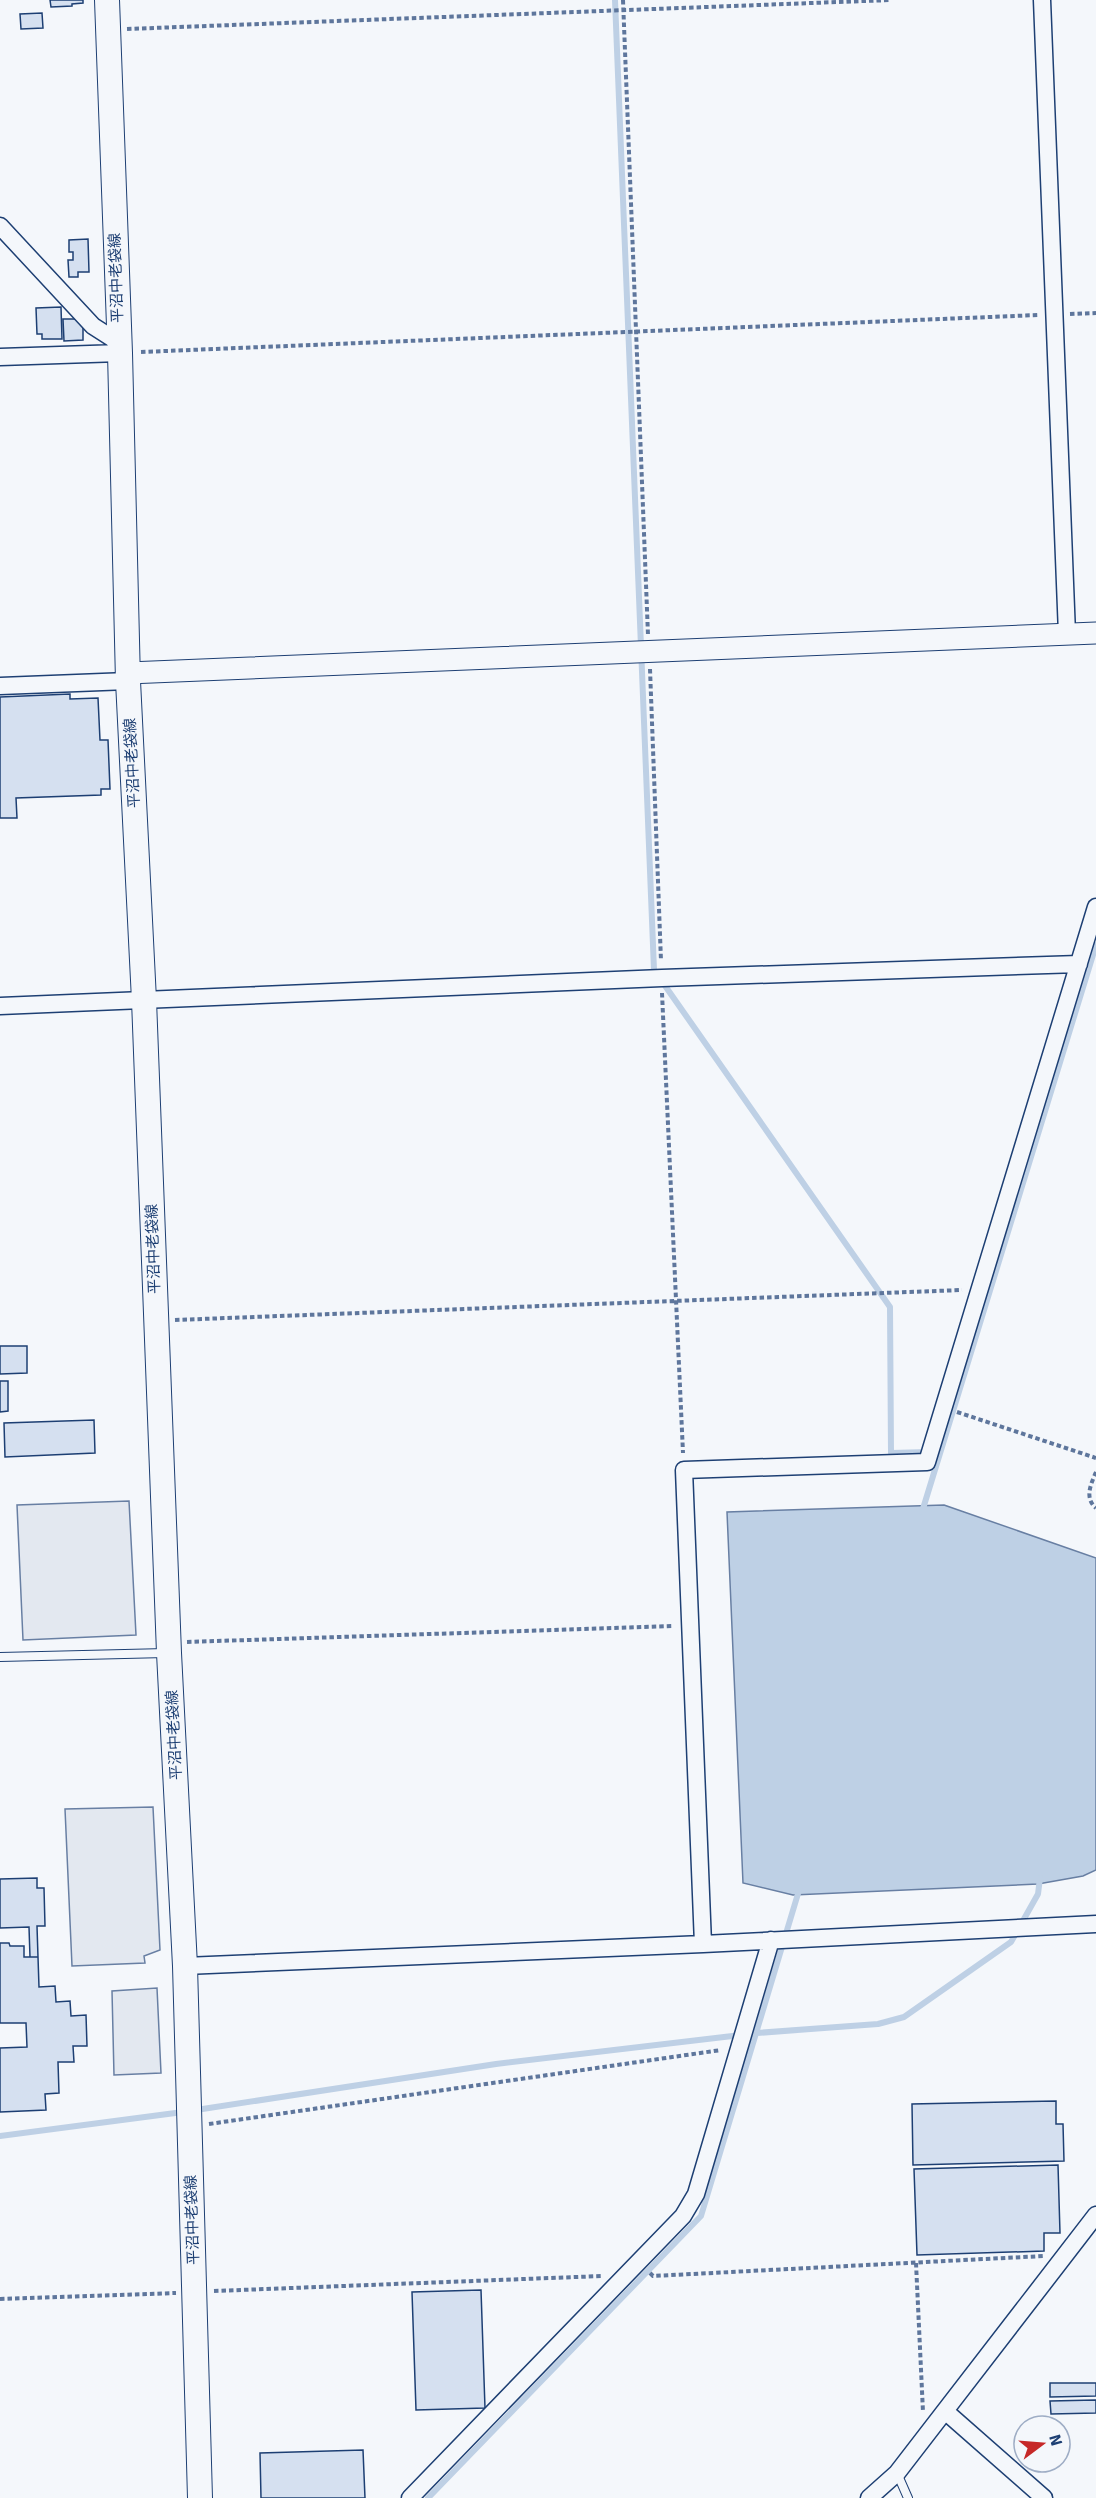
<svg xmlns="http://www.w3.org/2000/svg" width="1096" height="2498" font-family="Signika,'Noto Sans JP',sans-serif">
  <style>
    .parking { fill: #e3e8f0; stroke: #687fa3; stroke-width: 1.5 }
    .water { fill: #bed0e5; stroke: #687fa3; stroke-width: 1.5 }
    .lines { fill: none; stroke-linecap: round; stroke-linejoin: round }
    .stream { stroke: #bed0e5; stroke-width: 6 }
    .building { fill: #d5e0f0; stroke: #1d3f73; stroke-width: 1.5 }
    .service-casing { stroke: #1d3f73; stroke-width: 10 }
    .minor-casing { stroke: #1d3f73; stroke-width: 19 }
    .tertiary-casing { stroke: #1d3f73; stroke-width: 23 }
    .secondary-casing { stroke: #1d3f73; stroke-width: 26 }
    .path { stroke: #5e769c; stroke-width: 4; stroke-dasharray: 4.5 3; stroke-linecap: butt }
    .service { stroke: #f4f7fb; stroke-width: 8 }
    .minor { stroke: #f4f7fb; stroke-width: 16 }
    .tertiary { stroke: #f4f7fb; stroke-width: 21 }
    .secondary { stroke: #f4f7fb; stroke-width: 24 }
    .labels { text-anchor: middle; dominant-baseline: central; stroke-width: 4.5; stroke-linejoin: round; paint-order: stroke }
    .street-label { font-size: 15px; fill: #1d3f73; stroke: #f4f7fb }
  </style>
  <rect width="100%" height="100%" fill="#f4f7fb"/>
  <path class="parking" d="M129 1501 136 1635 23 1640 17 1505Z
    M153 1807 160 1950 144 1956 145 1963 72 1966 65 1809Z
    M157 1988 161 2073 114 2075 112 1991Z"/>
  <path class="water" d="M944 1505 1096 1558V1870L1083 1876 1038 1884 793 1895 743 1883 727 1512Z"/>
  <g class="lines">
    <path class="stream" d="M615 0 654 970 890 1307 891 1453 929 1452
      M922 1512 1096 945
      M757 2033 878 2024 904 2017 1011 1942 1038 1894 1040 1878
      M196 2110 496 2064 741 2035
      M0 2136 183 2112
      M428 2498 701 2216 800 1887"/>
  </g>
  <path class="building" d="M50 0H83V3L72 4V6L51 7Z
    M42 13 43 28 21 29 20 14Z
    M88 239 89 272H78V277H69L68 260H73V252H69V240Z
    M61 307 62 339H42V334H37L36 308Z
    M63 319H75L83 326V340L64 341Z
    M70 694V699L98 698 100 740H108L110 789H101V795L16 798 17 818H0V697Z
    M0 1346H27V1373L0 1374Z
    M0 1381H8V1411L0 1412Z
    M94 1420 95 1453 5 1457 4 1423Z
    M37 1878V1888H44L45 1926H37L38 1957H30L29 1927 0 1928V1879Z
    M0 1943H9L10 1946H24V1957H38L39 1987 55 1986 56 2002 70 2001 71 2016 86 2015 87 2046H73L74 2062H58L59 2093 45 2094 46 2110 0 2112V2048L27 2047 26 2023H0Z
    M1056 2101V2124H1063L1064 2161 913 2165 912 2104Z
    M1058 2165 1060 2233H1044V2251L917 2255 914 2169Z
    M481 2290 485 2408 416 2410 412 2292Z
    M1050 2383H1096V2396L1050 2397Z
    M1096 2400V2413L1051 2414 1050 2401Z
    M363 2450 365 2498H261L260 2453Z"/>
  <g class="lines">
    <g class="service-casing">
      <path id="service" d="M0 1657 166 1653
        M897 2473 908 2498"/>
    </g>
    <g class="minor-casing">
      <path id="minor" d="M1042 0 1067 634
        M0 226 93 326 118 342
        M0 357 120 353
        M0 686 128 681
        M0 1006 662 978 1079 964
        M703 1944 684 1470 927 1462 1096 907
        M185 1966 703 1944 1096 1924
        M945 2411 1044 2498
        M410 2498 683 2216 696 2194 771 1940
        M869 2498 897 2473 1096 2215"/>
    </g>
    <g class="tertiary-casing">
      <path id="tertiary" d="M128 673 1096 633"/>
    </g>
    <g class="secondary-casing">
      <path id="secondary" d="M107 0 120 353 128 681 144 1000 169 1653 185 1966 200 2498"/>
    </g>
    <path class="path" d="M623 0 648 635
      M127 29 891 0
      M1070 314 1096 313
      M141 352 1038 315
      M650 669 661 961
      M662 993 683 1453
      M175 1320 962 1290
      M957 1412 1096 1458
      M1096 1472C1091 1484 1084 1498 1096 1508
      M187 1642 674 1626
      M209 2124 721 2050
      M916 2263 923 2412
      M650 2273 653 2276 1043 2256
      M214 2291 602 2276
      M0 2299 176 2293"/>
    <use href="#service" class="service"/>
    <use href="#minor" class="minor"/>
    <use href="#tertiary" class="tertiary"/>
    <use href="#secondary" class="secondary"/>
  </g>
  <g class="labels">
    <g class="street-label">
      <text transform="translate(116 278) rotate(-92)">平沼中老袋線</text>
      <text transform="translate(132 763) rotate(-93)">平沼中老袋線</text>
      <text transform="translate(153 1249) rotate(-92)">平沼中老袋線</text>
      <text transform="translate(174 1735) rotate(-93)">平沼中老袋線</text>
      <text transform="translate(192 2220) rotate(-92)">平沼中老袋線</text>
    </g>
  </g>
  <g transform="translate(1042 2444) rotate(74)"><circle r="28" fill="#f4f7fb" stroke="#9eadc5" stroke-width="1.5"/>
  <path d="M0-4.5L10 22L0 15L-10 22Z" fill="#c62828"/>
  <text y="-9" font-size="16" font-weight="bold" text-anchor="middle" fill="#1d3f73">N</text>
  </g>
</svg>
